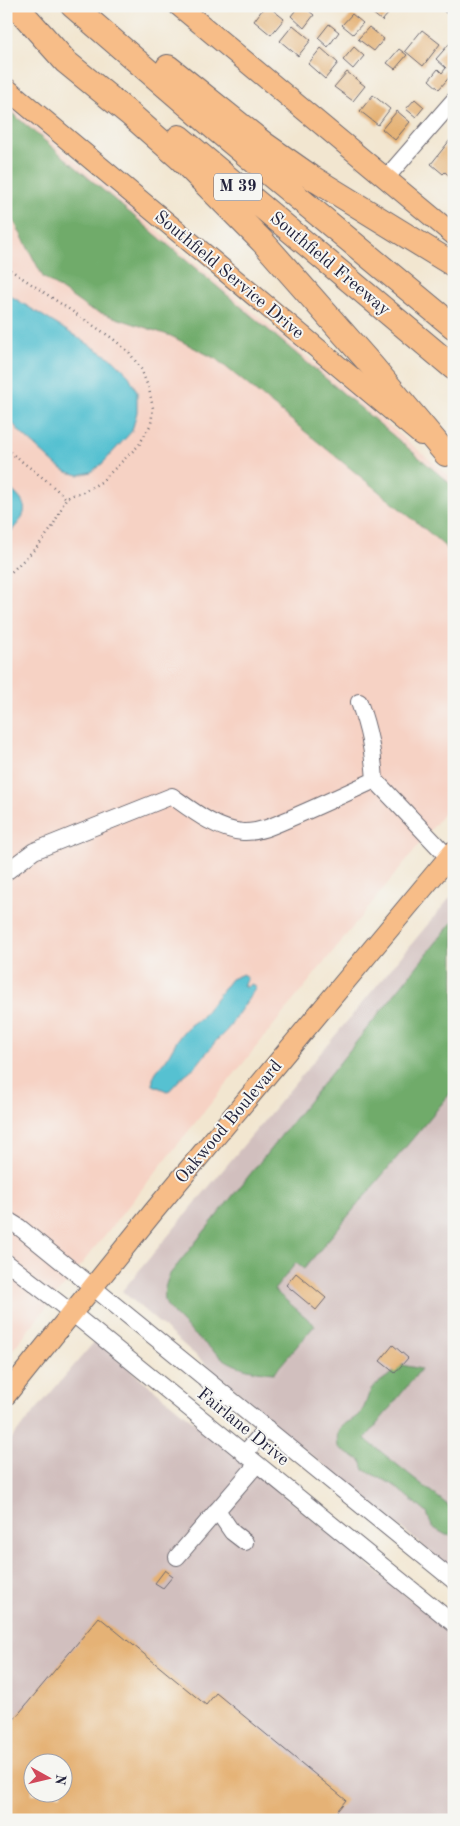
<svg xmlns="http://www.w3.org/2000/svg" width="460" height="1826" font-family="'Old Standard TT',serif">
  <style>
    .built { fill: #f6d2c4 }
    .industrial { fill: #d1bfbe; fill-rule: evenodd }
    .forest { fill: #70ab6a; stroke: #496652 }
    .water { fill: #56c1d1; stroke: #3c7286 }
    .building { fill: #e5b276; fill-rule: evenodd }
    .lines { fill: none; stroke-linecap: round; stroke-linejoin: round }
    .minor-casing { stroke: #6b676f; stroke-width: 18 }
    .major-casing { stroke: #6b676f; stroke-width: 22 }
    .highway-casing { stroke: #6b676f; stroke-width: 26 }
    .path { stroke: #6b676f; stroke-width: 2.5; stroke-dasharray: 1 4; stroke-linecap: butt }
    .minor { stroke: #fff; stroke-width: 16 }
    .major { stroke: #f7bd88; stroke-width: 20 }
    .highway { stroke: #f7bd88; stroke-width: 24 }
    .labels { text-anchor: middle; dominant-baseline: central; stroke-width: 4; stroke-linejoin: round; paint-order: stroke }
    .shield { fill: #f6f6f2; stroke: #626272; stroke-width: 1 }
    .shield-label { font-size: 16px; font-weight: bold; fill: #22223b }
    .street-label { font-size: 18px; fill: #22223b; stroke: #f6f6f2 }
  </style>
  <rect width="100%" height="100%" fill="#f6f6f2"/>
  <filter id="ink" filterUnits="userSpaceOnUse"><feTurbulence type="fractalNoise" baseFrequency=".02" numOctaves="2"/><feDisplacementMap in="SourceGraphic" scale="10" xChannelSelector="R" yChannelSelector="G"/><feConvolveMatrix kernelMatrix="1 2 1 2 8 2 1 2 1" color-interpolation-filters="sRGB"/></filter>
  <filter id="wash" filterUnits="userSpaceOnUse"><feTurbulence type="fractalNoise" baseFrequency=".0096" numOctaves="4" result="noise"/><feDisplacementMap in="SourceGraphic" scale="20" xChannelSelector="R" yChannelSelector="G"/><feGaussianBlur stdDeviation="1.12" result="paint"/><feColorMatrix in="noise" values="0 0 0 0 0 0 0 0 0 0 0 0 0 0 0 0 0 1.4 0 .05"/><feComposite in="paint" operator="in"/></filter>
  <g filter="url(#wash)">
    <rect width="100%" height="100%" fill="#f2e6d0"/>
    <path class="built" d="M6 102 246 306 454 480V801L6 1358Z"/>
    <path class="industrial" d="M454 893V1571L301 1447 122 1291Z
      M95 1341 454 1635V1820H6V1445ZM32 1764H62V1794H32Z"/>
    <path class="forest" d="M6 108 454 487V555L431 534 216 359 171 336 89 309 43 277 15 223 6 212Z
      M454 920V1089L304 1269 296 1263 274 1290 315 1325 274 1373C259 1372 242 1369 229 1362 218 1357 170 1314 166 1304 162 1293 166 1283 170 1274Z
      M402 1365 421 1369 365 1439 454 1510V1536L446 1535 432 1527 427 1513 392 1484 364 1470 361 1460 346 1453 338 1447C334 1419 348 1428 362 1411 366 1405 367 1396 371 1390 380 1379 393 1375 402 1365Z"/>
    <path class="water" d="M6 293 114 360 128 374 137 392V412L132 431 103 463 91 472 79 475 67 472 56 465 22 434 6 416Z
      M6 486C34 507 27 514 6 537Z
      M243 974 247 979 243 985 246 987 251 984 255 986V989L227 1030 216 1041 196 1066 181 1078 170 1090 167 1091 153 1085C151 1073 161 1067 167 1058 176 1043 182 1027 200 1019L231 979Z"/>
    <g id="blocks">
      <path class="building" d="M265 6H268L284 19 271 35 254 21Z
        M299 6H303L314 15 304 28 291 16Z
        M364 6H395L382 21Z
        M352 14 363 23 353 34 342 25Z
        M329 24 339 32 328 47 318 38Z
        M293 25 311 40 298 56 280 41Z
        M369 27 384 39 374 51 358 39Z
        M422 30 440 44 423 66 405 51Z
        M450 43 454 46V72L439 89 429 80 438 69 442 73 446 68 436 59Z
        M354 47 364 56 353 69 343 60Z
        M321 48 338 63 325 79 308 64Z
        M399 49 407 55 395 69 387 63Z
        M347 72 365 86 353 101 334 87Z
        M373 95 390 109 378 125 360 111Z
        M415 99 424 107 416 117 406 109Z
        M397 111 410 122 395 140 382 129Z
        M454 135V176L452 178 445 172 443 174 431 164Z
        M296 1273 326 1298 316 1310 286 1285Z
        M393 1345 408 1358 395 1373 380 1361Z
        M165 1570 173 1576 163 1588 155 1583Z
        M99 1617 206 1705 216 1693 346 1800 330 1820H6V1729ZM32 1764H62V1794H32Z"/>
    </g>
  </g>
  <g filter="url(#ink)">
    <use href="#blocks" fill-opacity="0" stroke="#6b676f" stroke-width="1"/>
    <g class="lines">
      <g class="minor-casing">
        <path id="minor" d="M451 6 454 8
          M386 178 454 100
          M359 702C369 730 373 751 375 780
          M6 872 34 851 172 796C193 811 217 830 243 832 259 833 277 824 291 818 319 806 347 793 375 780L448 857
          M6 1219 19 1227 454 1581
          M6 1262 72 1313 454 1624
          M244 1454 267 1428
          M217 1510 232 1532 245 1542
          M177 1557 257 1464"/>
      </g>
      <g class="major-casing">
        <path id="major" d="M179 6 454 235
          M6 88 421 435
          M6 1395 154 1211 454 851"/>
      </g>
      <g class="highway-casing">
        <path id="highway" d="M16 6 66 62 131 115 181 159 262 241 373 367 446 454
          M73 6 219 132 454 327
          M168 67 264 144 311 177 454 265
          M179 137 454 368"/>
      </g>
      <path class="path" d="M6 267 112 338 129 352 141 369 149 389 153 408 151 424 139 445 101 482 83 492 75 494 66 498 52 528 37 547 6 577
        M6 449 47 481 66 498"/>
      <use href="#minor" class="minor"/>
      <use href="#major" class="major"/>
      <use href="#highway" class="highway"/>
    </g>
  </g>
  <g class="labels">
    <rect class="shield" x="214" y="173.5" width="48" height="27" rx="4"/>
    <g class="shield-label">
      <text x="238" y="187">M 39</text>
    </g>
    <g class="street-label">
      <text transform="translate(330 264) rotate(40)">Southfield Freeway</text>
      <text transform="translate(229 275) rotate(40)">Southfield Service Drive</text>
      <text transform="translate(229 1122) rotate(-50)">Oakwood Boulevard</text>
      <text transform="translate(243 1427) rotate(39)">Fairlane Drive</text>
    </g>
  </g>
  <rect width="460" height="1826" fill="none" stroke="#f6f6f2" stroke-width="25"/>
  <g transform="translate(48 1778) rotate(98)"><circle r="24" fill="#f6f6f2" stroke="#a1a1a9"/>
  <path d="M0-4L9 19L0 12L-9 19Z" fill="#d1495b"/>
  <text y="-8" font-size="14" font-weight="bold" text-anchor="middle" fill="#22223b">N</text>
  </g>
</svg>
